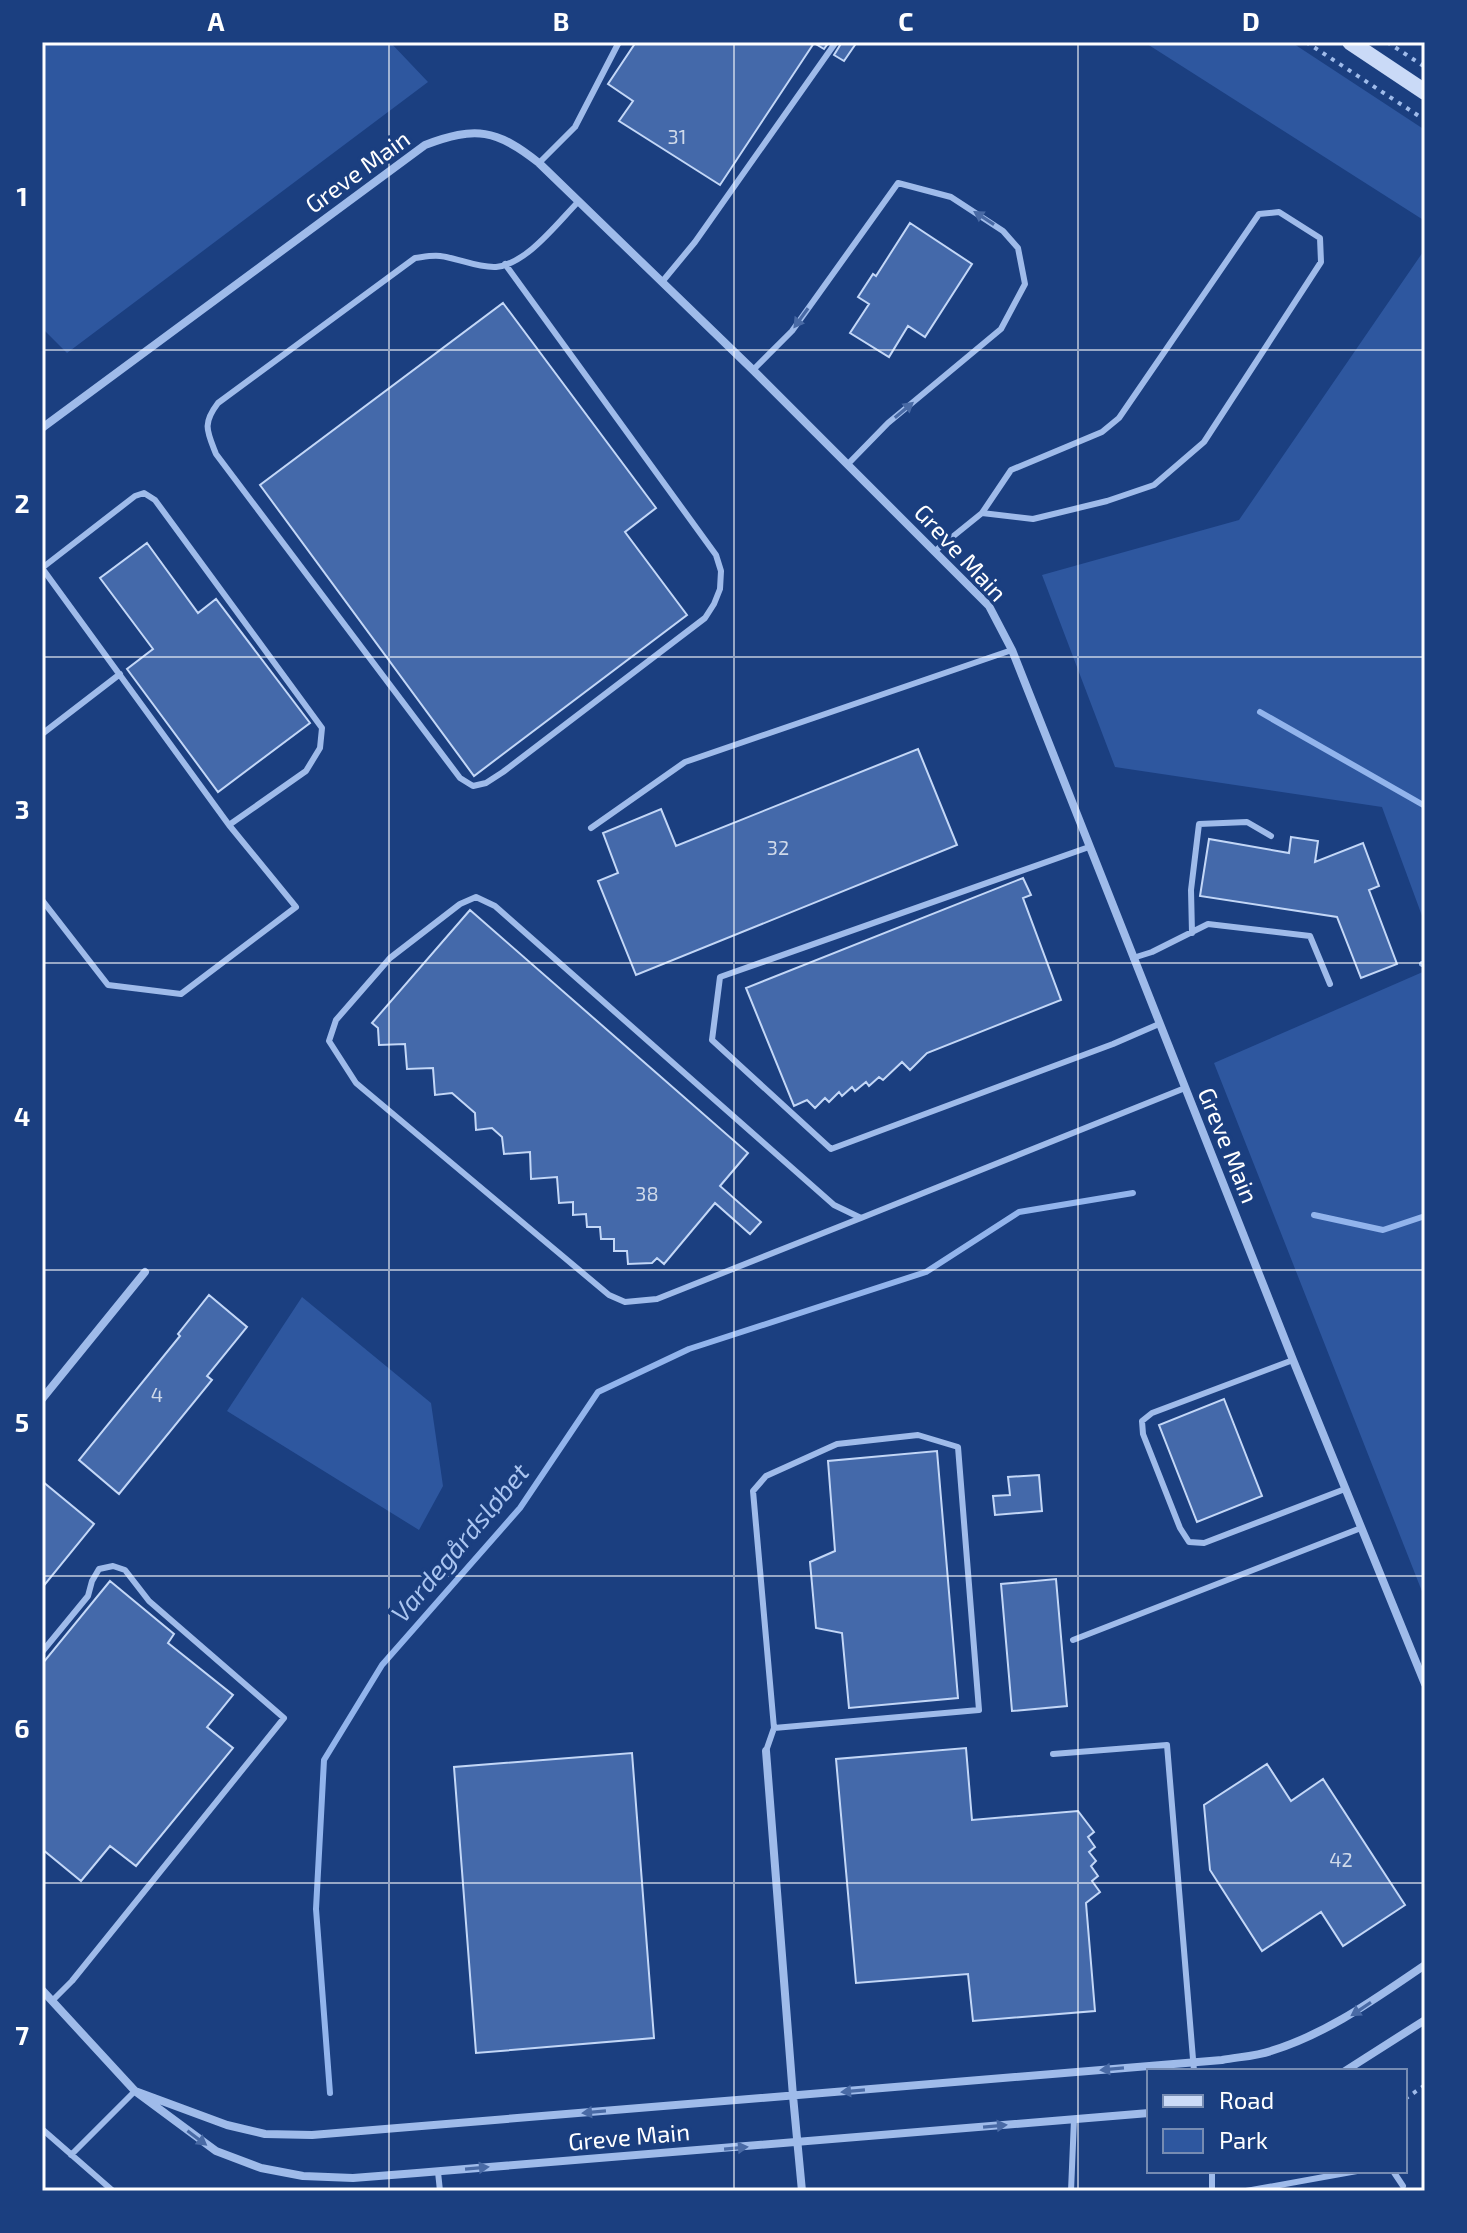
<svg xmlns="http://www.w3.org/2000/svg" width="1467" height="2233" font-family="'Exo 2',sans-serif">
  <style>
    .green { fill: #2e579f }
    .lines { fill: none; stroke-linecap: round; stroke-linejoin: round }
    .stream { stroke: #92b4ec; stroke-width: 6 }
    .building { fill: #4469aa; stroke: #c3d7f7; stroke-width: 2 }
    .path { stroke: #9fbbea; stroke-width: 4; stroke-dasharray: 4 6; stroke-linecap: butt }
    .lane { stroke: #9fbbea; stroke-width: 6 }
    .street { stroke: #9fbbea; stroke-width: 8 }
    .secondary { stroke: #cadaf7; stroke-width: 16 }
    .oneway { fill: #496aa5 }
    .grid { fill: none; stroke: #fff; stroke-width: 2; stroke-opacity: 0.55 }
    .labels { text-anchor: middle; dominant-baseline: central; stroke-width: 7; stroke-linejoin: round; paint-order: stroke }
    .number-label { font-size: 20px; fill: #d0daea }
    .street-label { font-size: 24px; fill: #fff; stroke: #1b3f80 }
    .water-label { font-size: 26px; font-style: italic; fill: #aac5f1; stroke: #1b3f80 }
    .neatline { fill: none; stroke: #fff; stroke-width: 3 }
    .grid-label { font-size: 26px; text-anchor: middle; font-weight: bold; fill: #fff }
  </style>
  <rect width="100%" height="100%" fill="#1b3f80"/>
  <path class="green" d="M42 42H390L428 82 67 353 42 328Z
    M1144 42H1291L1425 130V221Z
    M1425 249V924L1382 807 1115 767 1042 575 1239 520Z
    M1425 971V1599L1214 1063Z
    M302 1297 431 1403 443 1486 419 1530 227 1411Z"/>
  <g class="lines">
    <path class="stream" d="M1260 712 1425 806
      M1422 964 1425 965
      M1314 1215 1383 1230 1425 1216
      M330 2093 316 1909 324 1760 382 1665 520 1508 598 1392 689 1349 926 1272 1019 1212 1133 1193"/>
  </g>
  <path class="building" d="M636 42H829L824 49 814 43 720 185 619 121 633 101 608 84Z
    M842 42H857L844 61 834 55Z
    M910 223 972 264 925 337 908 326 889 357 850 333 869 304 858 297 873 274 876 276Z
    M503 303 656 508 625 532 687 615 474 776 260 485Z
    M147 543 198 613 216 599 310 723 218 792 127 669 153 649 100 578Z
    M918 749 957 845 636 975 598 881 618 873 603 833 661 809 676 846Z
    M1291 837 1318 841 1315 862 1363 843 1379 886 1369 890 1397 964 1361 978 1337 917 1200 896 1209 839 1289 853Z
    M1023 878 1031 895 1023 898 1061 1000 927 1053 910 1070 902 1062 883 1080 879 1077 869 1086 866 1082 855 1091 852 1087 842 1096 839 1092 829 1102 825 1098 815 1108 807 1100 794 1106 746 988Z
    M470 910 748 1153 720 1186 761 1222 750 1234 715 1203 664 1264 657 1258 652 1263 628 1264 627 1251H614V1239H601L600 1227H587L586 1214 573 1215V1202L559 1203 557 1177 531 1179 530 1152 504 1154 502 1137 492 1128 476 1130 475 1113 452 1093 435 1095 433 1068 407 1069 405 1044 379 1045 378 1028 372 1023Z
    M209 1295 247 1327 207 1376 212 1380 119 1494 79 1460 180 1336 178 1334Z
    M1224 1399 1262 1496 1197 1522 1159 1425Z
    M937 1451 958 1698 849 1708 842 1633 816 1628 810 1562 835 1551 828 1461Z
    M1039 1475 1042 1511 995 1515 993 1496 1010 1495 1008 1477Z
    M42 1481 94 1524 42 1588Z
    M1056 1579 1067 1706 1012 1711 1001 1584Z
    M110 1581 174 1634 168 1643 233 1695 207 1727 233 1748 136 1866 110 1846 81 1881 42 1849V1664Z
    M966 1748 972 1820 1078 1811 1094 1832 1088 1837 1095 1847 1089 1852 1096 1861 1091 1866 1098 1876 1092 1881 1100 1892 1086 1903 1095 2011 973 2021 968 1974 856 1983 836 1759Z
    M632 1753 654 2038 476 2053 454 1767Z
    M1267 1764 1291 1801 1323 1779 1405 1905 1343 1946 1321 1912 1262 1951 1210 1870 1204 1805Z"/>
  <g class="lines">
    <path class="path" d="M1306 42 1425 120
      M1387 42 1425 67
      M1405 2099 1425 2085"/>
    <path class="lane" d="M539 163 575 127 619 42
      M505 264 716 555 721 571 720 589 714 604 705 618 503 772 486 783 473 786 460 778 216 454C207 431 202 424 218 403L415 258C423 257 432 255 440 256 458 258 477 268 496 267 527 264 558 222 579 201
      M662 282 695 242 836 42
      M753 370 792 331 898 183 951 197 1003 231 1018 248 1025 284 1001 329 888 423 848 464
      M935 551 982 513 1033 519 1107 501 1154 485 1204 442 1321 262 1320 238 1279 212 1259 214 1119 418 1102 432 1011 470 982 513
      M42 734 120 674
      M591 828 685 762 1012 650
      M1089 847 720 977 712 1040 831 1149 1113 1044 1159 1024
      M42 900 108 985 181 994 296 907 229 825 42 568 135 496 144 493 155 500 322 728 320 748 306 771 229 825
      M1192 933 1191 890 1199 824 1247 822 1271 836
      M1133 958 1152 952 1208 924 1310 936 1330 984
      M861 1218 657 1299 625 1302 609 1295 356 1083 329 1041 336 1020 390 958 460 904 476 897 495 906 834 1205 861 1218 1185 1088
      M1293 1360 1152 1413 1142 1421 1143 1434 1180 1528 1189 1542 1204 1543 1345 1489
      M918 1435 958 1447 979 1710 774 1728 753 1491 766 1476 837 1444Z
      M1073 1640 1361 1528
      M42 1652 88 1596 92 1581 99 1569 113 1566 125 1570 149 1601 284 1718 72 1981 52 2001
      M766 1751 774 1728
      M1053 1754 1167 1745 1194 2071
      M42 2129 113 2191
      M71 2155 135 2091
      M1393 2171 1403 2186
      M438 2172 440 2191
      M1071 2191 1074 2119
      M1212 2191V2171
      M1246 2191 1357 2171"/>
    <path class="street" d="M42 428 425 145C475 126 497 129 539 163L753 370 989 606 1012 650 1293 1360 1425 1684
      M42 1399 145 1272
      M766 1751 793 2096 802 2191
      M42 1990 135 2091 216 2151 261 2168 303 2176 353 2178 417 2173 1149 2113
      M1345 2071 1425 2020
      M135 2091 227 2125 265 2134 312 2135 1222 2060C1238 2057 1256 2056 1271 2051 1329 2033 1376 1998 1425 1965"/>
    <path class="secondary" d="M1350 42 1425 92"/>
  </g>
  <defs><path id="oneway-solid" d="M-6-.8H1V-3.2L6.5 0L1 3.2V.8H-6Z" transform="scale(2)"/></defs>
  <g class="oneway">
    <use href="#oneway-solid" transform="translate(984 218) rotate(-147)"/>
    <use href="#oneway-solid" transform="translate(801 318) rotate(126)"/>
    <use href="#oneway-solid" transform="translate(904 410) rotate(-40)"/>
    <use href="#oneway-solid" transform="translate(1361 2009) rotate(146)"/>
    <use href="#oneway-solid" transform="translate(1112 2069) rotate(175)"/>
    <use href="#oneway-solid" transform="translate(853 2091) rotate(175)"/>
    <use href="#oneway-solid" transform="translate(594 2112) rotate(175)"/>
    <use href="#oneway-solid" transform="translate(995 2126) rotate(-5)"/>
    <use href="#oneway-solid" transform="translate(197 2138) rotate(37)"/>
    <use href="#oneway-solid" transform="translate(736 2148) rotate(-5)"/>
    <use href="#oneway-solid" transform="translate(477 2168) rotate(-5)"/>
  </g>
  <path class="grid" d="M389 42V2191M734 42V2191M1078 42V2191M42 350H1425M42 657H1425M42 963H1425M42 1270H1425M42 1576H1425M42 1883H1425"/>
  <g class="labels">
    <g class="number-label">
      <text x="677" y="136">31</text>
      <text x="778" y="847">32</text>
      <text x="647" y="1193">38</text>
      <text x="157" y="1394">4</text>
      <text x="1341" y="1859">42</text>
    </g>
    <g class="street-label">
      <text transform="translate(357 171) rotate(-36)">Greve Main</text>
      <text transform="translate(961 552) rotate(47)">Greve Main</text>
      <text transform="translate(1229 1145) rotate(68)">Greve Main</text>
      <text transform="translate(629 2136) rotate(-5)">Greve Main</text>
    </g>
    <g class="water-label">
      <text transform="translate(459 1542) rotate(-50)">Vardegårdsløbet</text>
    </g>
  </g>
  <rect width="1467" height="2233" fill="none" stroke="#1b3f80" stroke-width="88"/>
  <rect x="1147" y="2069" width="260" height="104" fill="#1b3f80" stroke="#768cb3" stroke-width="2"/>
  <rect x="1163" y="2095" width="40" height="12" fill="#cadaf7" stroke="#768cb3" stroke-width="2"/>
  <text x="1219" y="2109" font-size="24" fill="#ffffff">Road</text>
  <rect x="1163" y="2129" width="40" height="24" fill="#2e579f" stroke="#768cb3" stroke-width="2"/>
  <text x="1219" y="2149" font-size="24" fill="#ffffff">Park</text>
  <rect x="44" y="44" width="1379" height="2145" class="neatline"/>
  <g class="grid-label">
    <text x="216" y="31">A</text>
    <text x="561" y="31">B</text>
    <text x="906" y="31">C</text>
    <text x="1251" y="31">D</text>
    <text x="22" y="206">1</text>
    <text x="22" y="513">2</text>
    <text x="22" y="819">3</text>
    <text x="22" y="1126">4</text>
    <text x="22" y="1432">5</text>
    <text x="22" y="1738">6</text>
    <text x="22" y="2045">7</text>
  </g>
</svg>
